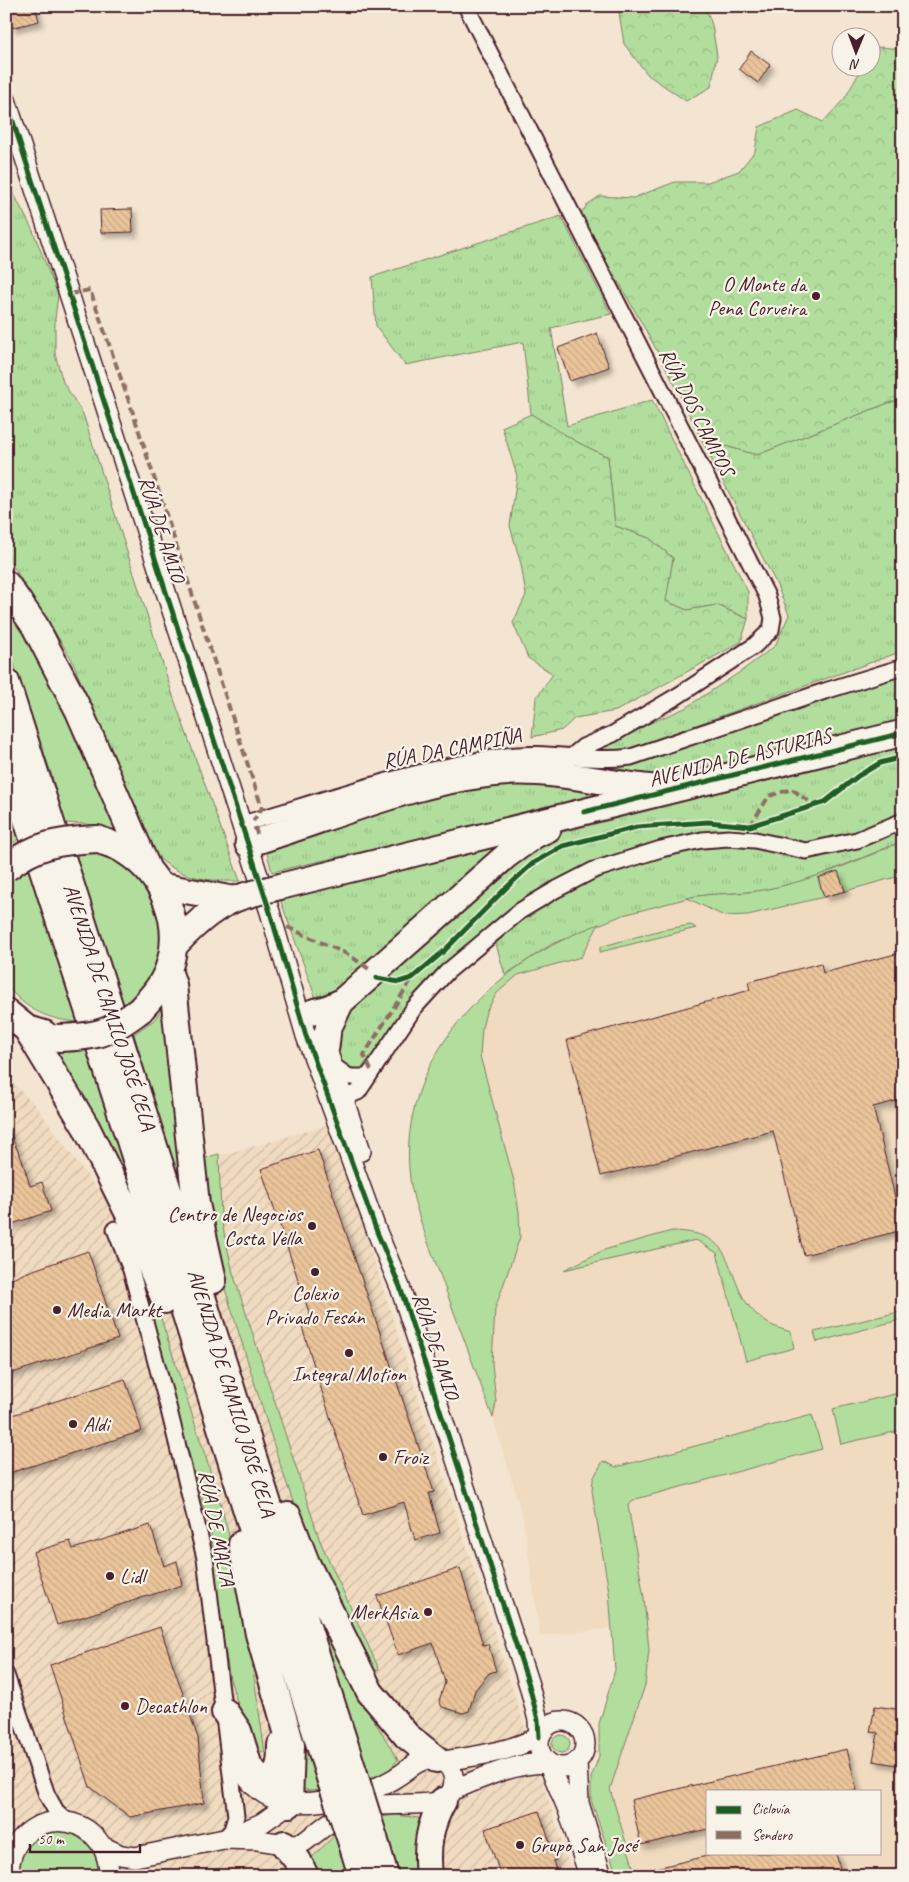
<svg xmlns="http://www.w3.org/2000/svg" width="909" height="1882" font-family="Caveat,sans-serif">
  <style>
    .built { fill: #f0dbc0; fill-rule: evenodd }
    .industrial { fill: url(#industrial-furrows) }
    .grass { fill: url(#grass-tufts); stroke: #7e7e64 }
    .forest { fill: url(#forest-crowns); stroke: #7e7e64 }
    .garden { fill: #b1de9d; stroke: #7e7e64 }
    .building { fill: url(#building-back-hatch); stroke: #4a1f2b; filter: url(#shadow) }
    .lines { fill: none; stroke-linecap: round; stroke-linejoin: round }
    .minor-casing { stroke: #4a1f2b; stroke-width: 19 }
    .tertiary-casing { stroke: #4a1f2b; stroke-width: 22 }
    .primary-casing { stroke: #4a1f2b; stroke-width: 29 }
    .trunk-casing { stroke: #4a1f2b; stroke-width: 30 }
    .minor { stroke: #f7f3e8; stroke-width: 15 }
    .tertiary { stroke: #f7f3e8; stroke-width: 19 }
    .primary { stroke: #f7f3e8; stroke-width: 25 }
    .trunk { stroke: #f7f3e8; stroke-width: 26 }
    .primary-bridge-casing { stroke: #4a1f2b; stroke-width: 29; stroke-linecap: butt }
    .trunk-bridge-casing { stroke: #4a1f2b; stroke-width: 30; stroke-linecap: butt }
    .primary-bridge { stroke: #f7f3e8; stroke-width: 25 }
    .trunk-bridge { stroke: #f7f3e8; stroke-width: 26 }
    .quiet { stroke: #8d6e63; stroke-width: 4; stroke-dasharray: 8 4; stroke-linecap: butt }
    .cycleway-casing { stroke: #f7f3e8; stroke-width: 8 }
    .cycleway { stroke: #1b5e20; stroke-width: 5 }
    .poi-dot { fill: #4a1f2b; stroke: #f7f3e8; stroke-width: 2 }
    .labels { text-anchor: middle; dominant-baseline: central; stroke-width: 4.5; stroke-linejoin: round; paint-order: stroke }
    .poi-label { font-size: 21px; fill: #4a1f2b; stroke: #f7f3e8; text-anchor: start }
    .street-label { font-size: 21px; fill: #4a1f2b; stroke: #f7f3e8 }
  </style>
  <defs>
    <pattern id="industrial-furrows" width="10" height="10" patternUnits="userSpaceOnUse" patternTransform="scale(1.25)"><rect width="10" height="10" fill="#f0dbc0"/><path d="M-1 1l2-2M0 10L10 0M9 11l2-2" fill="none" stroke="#cfbca5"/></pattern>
    <pattern id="grass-tufts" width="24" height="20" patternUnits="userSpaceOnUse" patternTransform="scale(1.25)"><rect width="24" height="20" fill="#b1de9d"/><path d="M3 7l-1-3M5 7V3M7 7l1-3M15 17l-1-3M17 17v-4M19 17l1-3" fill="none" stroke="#9abe87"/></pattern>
    <pattern id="forest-crowns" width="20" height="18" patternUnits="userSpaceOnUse" patternTransform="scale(1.25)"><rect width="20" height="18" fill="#b1de9d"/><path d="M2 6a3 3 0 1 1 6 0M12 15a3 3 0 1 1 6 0" fill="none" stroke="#9abe87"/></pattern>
    <pattern id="building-back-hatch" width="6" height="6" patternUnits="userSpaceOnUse" patternTransform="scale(1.25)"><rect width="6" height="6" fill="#eac49a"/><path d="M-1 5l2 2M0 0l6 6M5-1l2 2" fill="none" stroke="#caa885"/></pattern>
    <filter id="shadow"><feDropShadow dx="4.5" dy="4.5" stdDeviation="2.5" flood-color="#0004"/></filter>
  </defs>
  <rect width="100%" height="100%" fill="#f3e5d1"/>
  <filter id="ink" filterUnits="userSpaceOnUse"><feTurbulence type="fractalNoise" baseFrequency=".02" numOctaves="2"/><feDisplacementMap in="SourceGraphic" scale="10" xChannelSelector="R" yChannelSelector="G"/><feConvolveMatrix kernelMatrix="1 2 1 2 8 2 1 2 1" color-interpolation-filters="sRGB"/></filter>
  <g filter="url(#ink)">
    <path class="built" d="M903 841V1876H617L591 1800V1778L599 1756V1724L615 1670 613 1628 540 1636 523 1518 493 1418 428 1240 410 1180 409 1133 422 1082 463 1015 505 975 580 931 623 915 696 896 850 864ZM708 1791H880V1853H708Z"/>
    <path class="industrial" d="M6 1076 36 1106 96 1188 255 1146 330 1124 573 1876H6Z"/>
    <path class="grass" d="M6 170 14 194 33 231 58 295 55 319V354L63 382 83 414 174 699 240 881C213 882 181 878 160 859 154 854 150 846 146 840L71 658 6 555Z
      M561 216 611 314 551 328 567 426 652 400 748 592V619L717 605 687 610 665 601 673 558 649 538 615 526 608 457 577 442 531 414 523 342 405 365 376 326 372 277Z
      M903 399V651L626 750 611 754 589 750 685 708 740 672 775 646 789 615 776 583 701 439 757 455 888 403Z
      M903 673V720L699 771 657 777 549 768 259 828V824L473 767 595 764Z
      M903 746V841L805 881 761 891 696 896 623 915 552 944 505 975 490 924 425 989 360 1070 346 1067 337 1057 280 899 571 830Z
      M510 781 615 794 272 872 266 849 443 791Z"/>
    <path class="forest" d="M618 6H705L712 25 717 56 711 87 686 101 648 75 624 44Z
      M878 47 903 49V399L888 403 757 455 701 439C666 362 623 289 579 216L588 204 600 196 633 198 675 182H708L739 171 755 151 759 127 798 110 823 122 845 98 862 68H872V55Z
      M531 414 577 442 608 457 615 526 649 538 673 558 666 601 687 610 717 605 748 619 741 642 616 711 575 718 562 730 532 737 536 698 553 674 528 658 513 623 526 595 521 564 510 526 517 476 502 427Z"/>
    <path class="garden" d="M6 602C48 676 84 752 118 830L87 824 64 823 52 776 6 641Z
      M6 786 21 837 6 848Z
      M903 841V875L824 897 748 915 724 916 687 898C712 892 737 895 763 890 812 881 857 861 903 841Z
      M75 851C89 853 103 854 116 860 154 879 172 935 153 973 145 988 134 1000 121 1011Z
      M33 864 81 1022C51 1021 24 1010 6 984V888L18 874Z
      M599 924 581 957 518 975 497 993 486 1012 482 1028 480 1056 514 1181 519 1212 520 1237 495 1309 492 1363 496 1402 493 1418C475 1368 456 1319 438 1269 429 1245 413 1204 410 1179 395 1058 494 963 599 924Z
      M691 925 696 928 600 952V947L661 930Z
      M163 1008 185 1208 134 1034 154 1020Z
      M48 1048 91 1049 137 1203Z
      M219 1154 221 1219 233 1273 320 1541 379 1669 371 1673 297 1513 279 1461 220 1273 209 1224 204 1158Z
      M672 1231C744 1232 720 1280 757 1315 767 1325 778 1328 791 1332L794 1348 746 1361 717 1253 696 1240 564 1270 604 1250Z
      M138 1269 155 1300 219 1498 239 1573 265 1753 259 1750 247 1734 230 1679 217 1602 211 1533Z
      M903 1311V1319L817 1342 814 1332Z
      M903 1392V1430L841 1444 833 1409Z
      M812 1415 822 1449 636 1499 628 1505 644 1598 649 1650 645 1685 610 1789 636 1876H617L591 1800V1778L599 1756V1724L615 1670 609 1592 592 1491 593 1479 603 1461 616 1467Z
      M308 1587 357 1692 398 1760 385 1774 368 1778Z
      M270 1639 287 1667 323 1791H310L296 1787Z
      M552 1744a9 9 0 1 1 18 0a9 9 0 1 1-18 0Z
      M395 1815 419 1818 417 1847 421 1876H399L381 1817Z
      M56 1831C81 1832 100 1850 98 1876H17C17 1852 33 1834 56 1831Z
      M336 1834 350 1876H314L307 1862Z"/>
    <path class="building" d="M6 6H35L39 21 11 28Z
      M751 51 770 65 758 83 739 69Z
      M132 209 133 232 101 233 100 210Z
      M597 333 609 367 570 381 558 348Z
      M838 871 845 891 824 897 818 878Z
      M903 952V1099L873 1107 903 1230 804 1255 773 1131 601 1176 567 1040 750 990 748 982 821 963 823 973Z
      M6 1124 22 1160 30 1186 42 1182 51 1211 6 1226Z
      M318 1150 434 1492 429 1493 440 1533 415 1540 404 1502 363 1515 331 1420 301 1324 312 1321 261 1169Z
      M88 1251 118 1339 6 1375V1282L25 1273Z
      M125 1379 142 1431 6 1474V1417Z
      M150 1525 164 1566 177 1561 182 1585 57 1625 33 1552 70 1541 73 1549Z
      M460 1568 483 1645 488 1644 496 1671 489 1673 475 1690 469 1711 463 1713 442 1707 439 1701 445 1682 433 1643 398 1655 377 1596Z
      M160 1627 198 1738 204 1803 130 1817 90 1787 50 1665Z
      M875 1706 903 1710V1766L873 1761 878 1733 870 1732Z
      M847 1749 857 1791H708V1829L641 1845 631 1800Z
      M539 1811 556 1860 553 1861 558 1876H501L485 1829Z
      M720 1853H836L841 1873 828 1876H644L643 1871Z"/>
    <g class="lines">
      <g class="minor-casing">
        <path id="minor" d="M466 6 767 596 773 618 771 630 754 646 679 695 613 734 583 747 572 756
          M241 824C273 816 304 805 336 796 391 779 449 764 506 756 548 750 589 763 631 757L825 691 903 667
          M332 1065 349 1077H363
          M343 1098 358 1092 414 1008 447 972 520 911 555 890 594 870 661 849 702 840 729 838 755 840 806 851 857 840 903 821
          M115 1229 131 1270 168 1406 205 1558 236 1816 232 1830 224 1839
          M6 1675 47 1795 56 1811 67 1821"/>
      </g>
      <g class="tertiary-casing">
        <path id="tertiary" d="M6 100 270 912 306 1036 377 1232 400 1287 529 1685 538 1720 539 1737
          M322 1035 361 1151
          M539 1744a23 23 0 1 1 46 0a23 23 0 1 1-46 0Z
          M443 1761C477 1756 508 1752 539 1737
          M577 1762 579 1803 602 1876
          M548 1763 568 1810 589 1876
          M242 1770C261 1803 289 1806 324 1801
          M374 1789C382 1785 391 1781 398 1776 408 1770 416 1761 428 1759 452 1755 464 1787 443 1800 435 1805 391 1804 378 1805
          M453 1790C484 1777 514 1763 548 1763
          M230 1837 262 1823 289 1804
          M104 1847 121 1855 135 1857 224 1839 258 1840 291 1845 304 1842 329 1823
          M9 1876C8 1804 109 1803 109 1876"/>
      </g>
      <g class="primary-casing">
        <path id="primary" d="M248 844C333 818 425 776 515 772 561 771 608 784 654 788
          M161 886 232 899
          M282 886 903 733
          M174 946C195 924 217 903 247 895
          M313 1012 326 1009 341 1002 507 855 535 835 548 829
          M326 1047 328 1029 341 1002"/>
      </g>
      <g class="trunk-casing">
        <path id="trunk" d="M6 584 35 626 79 711 147 868
          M6 682 354 1774
          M6 754 186 1315 331 1781
          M97 839C106 843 117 845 125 851 165 876 184 925 168 970 162 986 151 998 140 1010
          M168 970 173 985 196 1204 213 1280
          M6 1012 27 1029 44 1034
          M27 1029 86 1127 132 1220 165 1300
          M288 1516 306 1563 370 1692 407 1736 436 1759
          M242 1544 259 1634 291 1745 289 1804
          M225 1712 238 1731 249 1767 259 1777 271 1779C281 1771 281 1758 281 1745
          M374 1838 385 1876
          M352 1843 362 1876
          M284 1844 298 1861 305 1876
          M429 1876C426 1847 429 1826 443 1801"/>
      </g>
      <use href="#minor" class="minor"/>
      <use href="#tertiary" class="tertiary"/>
      <use href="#primary" class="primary"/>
      <use href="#trunk" class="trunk"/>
      <g class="primary-bridge-casing">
        <path id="primary-bridge" d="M247 895 282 886"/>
      </g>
      <g class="trunk-bridge-casing">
        <path id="trunk-bridge" d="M6 868C36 844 59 841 97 839
          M57 1038C96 1037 109 1034 140 1010
          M354 1774 374 1838
          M331 1781 352 1843"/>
      </g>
      <use href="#primary-bridge" class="primary-bridge"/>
      <use href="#trunk-bridge" class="trunk-bridge"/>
      <path class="quiet" d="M70 294 90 290 133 413 262 808 253 821
        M750 826 769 796 792 789 815 806
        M255 827 257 834
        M287 927 349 955 369 969
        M371 1070 364 1055 413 977"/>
      <g class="cycleway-casing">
        <path id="cycleway" d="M6 100 270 912 306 1036 377 1232 400 1287 529 1685 538 1720 539 1737
          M584 812 903 733
          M377 978 399 982 412 978 444 951 506 888 532 864 563 846 637 827 708 822 750 826 825 802 858 776 880 763 903 757"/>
      </g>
      <use href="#cycleway" class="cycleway"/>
    </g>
  </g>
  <g class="poi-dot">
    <circle cx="816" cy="296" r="5"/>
    <circle cx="312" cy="1226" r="5"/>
    <circle cx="315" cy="1272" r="5"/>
    <circle cx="57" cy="1310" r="5"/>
    <circle cx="349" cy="1353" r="5"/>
    <circle cx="73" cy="1424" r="5"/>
    <circle cx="383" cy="1457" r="5"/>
    <circle cx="110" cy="1576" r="5"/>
    <circle cx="428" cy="1612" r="5"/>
    <circle cx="125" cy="1706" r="5"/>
    <circle cx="520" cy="1845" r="5"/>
  </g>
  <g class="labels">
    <g class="poi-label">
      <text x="806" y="284" text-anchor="end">O Monte da<tspan x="806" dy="24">Pena Corveira</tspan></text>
      <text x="302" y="1214" text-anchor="end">Centro de Negocios<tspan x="302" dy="24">Costa Vella</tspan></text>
      <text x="315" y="1293" text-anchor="middle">Colexio<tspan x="315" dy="24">Privado Fesán</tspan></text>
      <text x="67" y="1310">Media Markt</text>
      <text x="349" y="1374" text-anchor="middle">Integral Motion</text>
      <text x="83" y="1424">Aldi</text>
      <text x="393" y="1457">Froiz</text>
      <text x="120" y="1576">Lidl</text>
      <text x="418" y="1612" text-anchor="end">MerkAsia</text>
      <text x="135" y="1706">Decathlon</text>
      <text x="530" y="1845">Grupo San José</text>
    </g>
    <g class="street-label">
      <text transform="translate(697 412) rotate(63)">RÚA DOS CAMPOS</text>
      <text transform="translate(162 529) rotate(72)">RÚA DE AMIO</text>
      <text transform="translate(452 748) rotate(-11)">RÚA DA CAMPIÑA</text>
      <text transform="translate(740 757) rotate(-14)">AVENIDA DE ASTURIAS</text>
      <text transform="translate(110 1007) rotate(72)">AVENIDA DE CAMILO JOSÉ CELA</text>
      <text transform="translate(436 1346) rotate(72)">RÚA DE AMIO</text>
      <text transform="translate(232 1393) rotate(73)">AVENIDA DE CAMILO JOSÉ CELA</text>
      <text transform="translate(217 1528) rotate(79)">RÚA DE MALTA</text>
    </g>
  </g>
  <rect width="909" height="1882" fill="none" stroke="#f7f3e8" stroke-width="25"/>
  <rect x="12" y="12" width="884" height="1857" fill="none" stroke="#4a1f2b" stroke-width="2" filter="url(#ink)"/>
  <rect x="706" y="1790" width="175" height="65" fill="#f7f3e8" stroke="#b29e9c"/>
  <rect x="716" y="1806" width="25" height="8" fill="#1b5e20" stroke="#b29e9c"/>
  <text x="752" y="1814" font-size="15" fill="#4a1f2b">Ciclovía</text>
  <rect x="716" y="1831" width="25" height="8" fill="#8d6e63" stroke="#b29e9c"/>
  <text x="752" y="1840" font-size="15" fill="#4a1f2b">Sendero</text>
  <g transform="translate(856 52) rotate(181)"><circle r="24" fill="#f7f3e8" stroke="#b29e9c"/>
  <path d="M0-4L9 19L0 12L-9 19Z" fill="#4a1f2b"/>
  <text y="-8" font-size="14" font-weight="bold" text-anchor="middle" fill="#4a1f2b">N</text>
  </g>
  <path d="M30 1844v8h110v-8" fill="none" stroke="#4a1f2b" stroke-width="2.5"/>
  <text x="38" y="1844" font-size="15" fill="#4a1f2b" stroke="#f7f3e8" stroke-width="4" paint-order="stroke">50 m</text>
</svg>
